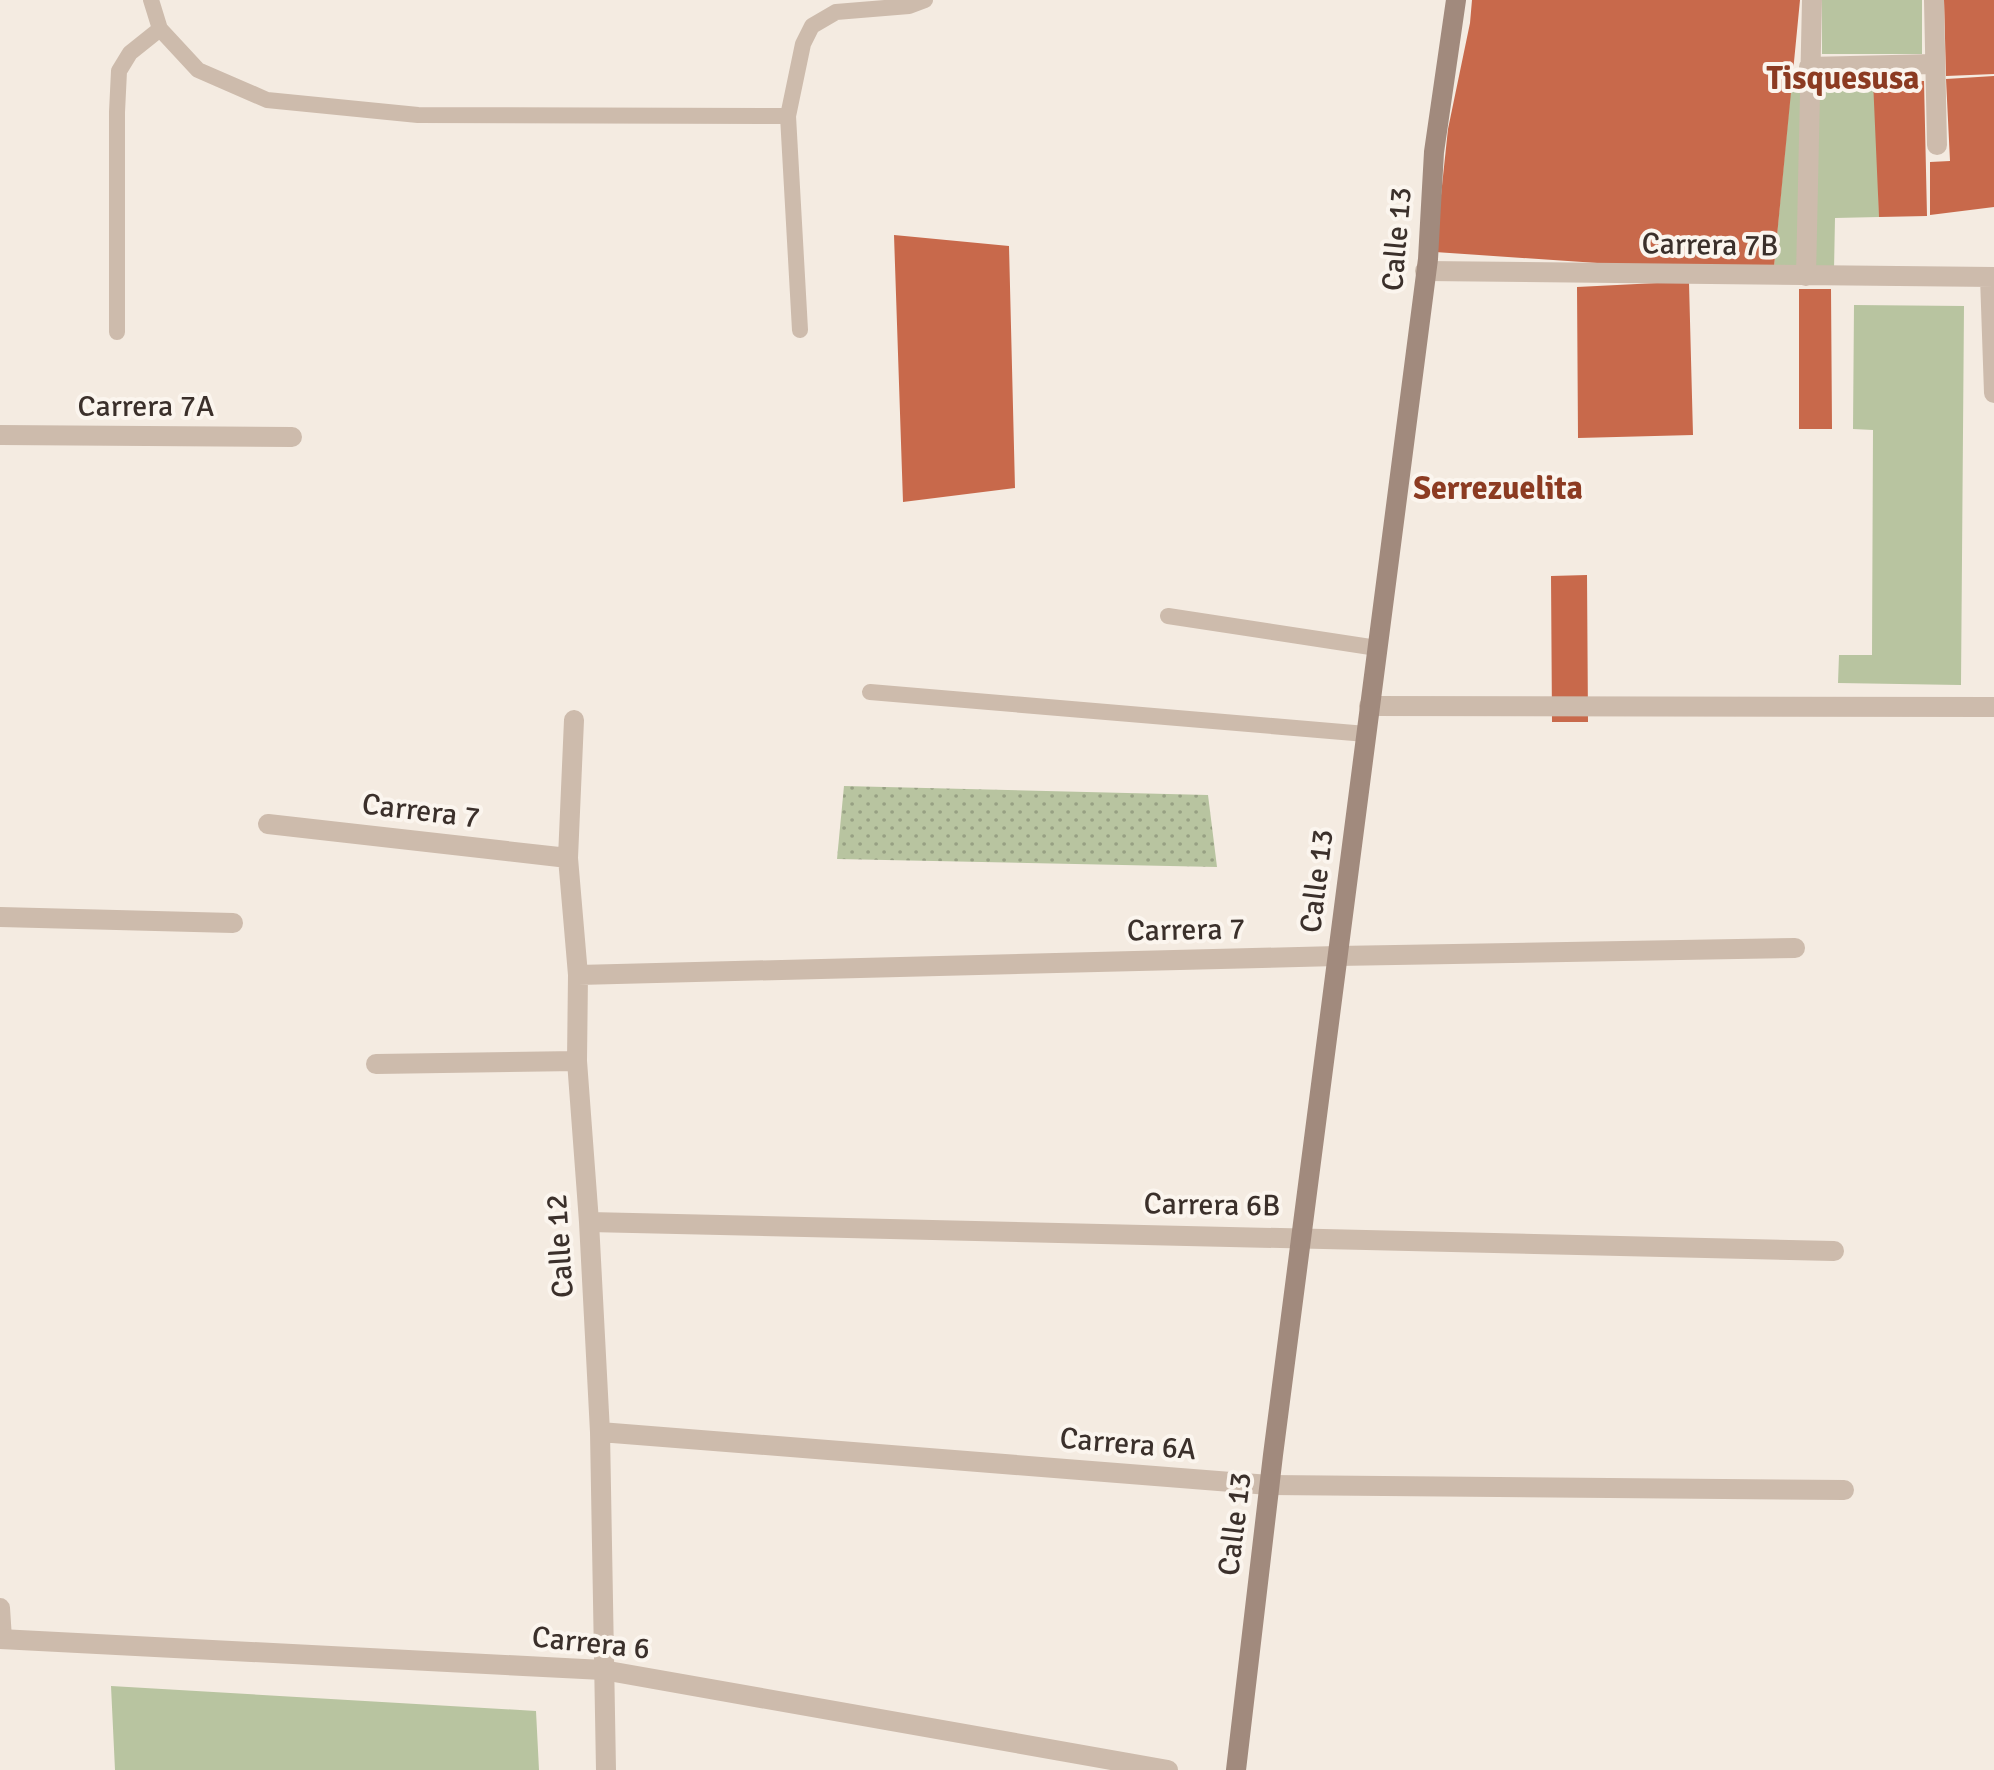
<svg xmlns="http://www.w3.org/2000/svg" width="1994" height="1770" font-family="Signika,sans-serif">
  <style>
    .grass { fill: url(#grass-dots) }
    .park { fill: #b8c4a0 }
    .building { fill: #c8694b }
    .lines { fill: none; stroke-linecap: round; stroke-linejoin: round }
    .service { stroke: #cdbbac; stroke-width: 16 }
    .minor { stroke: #cdbbac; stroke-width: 20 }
    .tertiary { stroke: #cdbbac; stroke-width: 20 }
    .secondary { stroke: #a18a7d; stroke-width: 20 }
    .labels { text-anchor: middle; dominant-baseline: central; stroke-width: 8; stroke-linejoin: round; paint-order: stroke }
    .street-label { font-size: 30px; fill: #3b302b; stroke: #fbf5ee }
    .neighbourhood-label { font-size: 32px; font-weight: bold; fill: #8c3b22; stroke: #fbf5ee }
  </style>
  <defs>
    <pattern id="grass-dots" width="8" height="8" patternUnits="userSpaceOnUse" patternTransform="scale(2)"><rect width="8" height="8" fill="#b8c4a0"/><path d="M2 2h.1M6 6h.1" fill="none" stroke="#97a083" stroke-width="1.8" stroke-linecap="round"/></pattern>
  </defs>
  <rect width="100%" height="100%" fill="#f4ebe1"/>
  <path class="grass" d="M844 786 1208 795 1217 867 837 859Z"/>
  <path class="park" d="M1822 0H1922V54H1822Z
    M1792 76 1877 79 1879 217 1835 218 1834 270 1774 267Z
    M1854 305 1964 306 1961 685 1838 683 1839 655H1872L1873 430 1853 429Z
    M111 1686 536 1711 539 1770H115Z"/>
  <path class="building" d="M1472 0H1800L1774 267 1685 269 1435 252 1448 129 1470 23Z
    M1944 0H1994V74L1946 76Z
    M1994 76V207L1930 215V162L1950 161 1946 79Z
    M1873 80 1924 81 1927 216 1879 217Z
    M894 235 1009 246 1015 488 903 502Z
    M1657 283H1689L1693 435 1578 438 1577 287Z
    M1799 289H1831L1832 429H1799Z
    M1587 575 1588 722H1552L1551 576Z"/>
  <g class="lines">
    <path class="service" d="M151 0 160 29 198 70 267 100 418 115 788 116
      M800 330 788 116 803 44 812 26 836 12 909 6 925 0
      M117 332V112L119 71 130 53 160 29
      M1168 616 1377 648
      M870 692 1366 734"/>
    <path class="minor" d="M1934 0 1937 145
      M1809 67 1934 64
      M1425 271 1994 277
      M1806 276 1812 0
      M1990 277 1994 393
      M0 435 292 437
      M1369 706 1994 707
      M574 720 568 858 578 975 577 1061 589 1222 600 1432 606 1770
      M268 824 568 858
      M0 917 233 923
      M578 975 1337 956 1795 948
      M376 1064 577 1061
      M589 1222 1834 1251
      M600 1432 1269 1485 1844 1490
      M0 1608 2 1639"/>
    <path class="tertiary" d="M0 1639 603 1670 1168 1770"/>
    <path class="secondary" d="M1236 1770 1273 1455 1428 259 1434 152 1456 0"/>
  </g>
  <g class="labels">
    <g class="street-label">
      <text transform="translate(1397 239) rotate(-85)">Calle 13</text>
      <text transform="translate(1710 245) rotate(1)">Carrera 7B</text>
      <text x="146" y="406">Carrera 7A</text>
      <text transform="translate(421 811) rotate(7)">Carrera 7</text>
      <text transform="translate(1317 881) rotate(-83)">Calle 13</text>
      <text transform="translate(1186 930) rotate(-1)">Carrera 7</text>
      <text transform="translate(1212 1205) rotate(1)">Carrera 6B</text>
      <text transform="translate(560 1246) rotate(-94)">Calle 12</text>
      <text transform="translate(1128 1444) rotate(5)">Carrera 6A</text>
      <text transform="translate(1235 1524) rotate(-83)">Calle 13</text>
      <text transform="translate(591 1643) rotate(6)">Carrera 6</text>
    </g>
    <g class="neighbourhood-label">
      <text x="1843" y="78">Tisquesusa</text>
      <text x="1498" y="488">Serrezuelita</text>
    </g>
  </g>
</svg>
